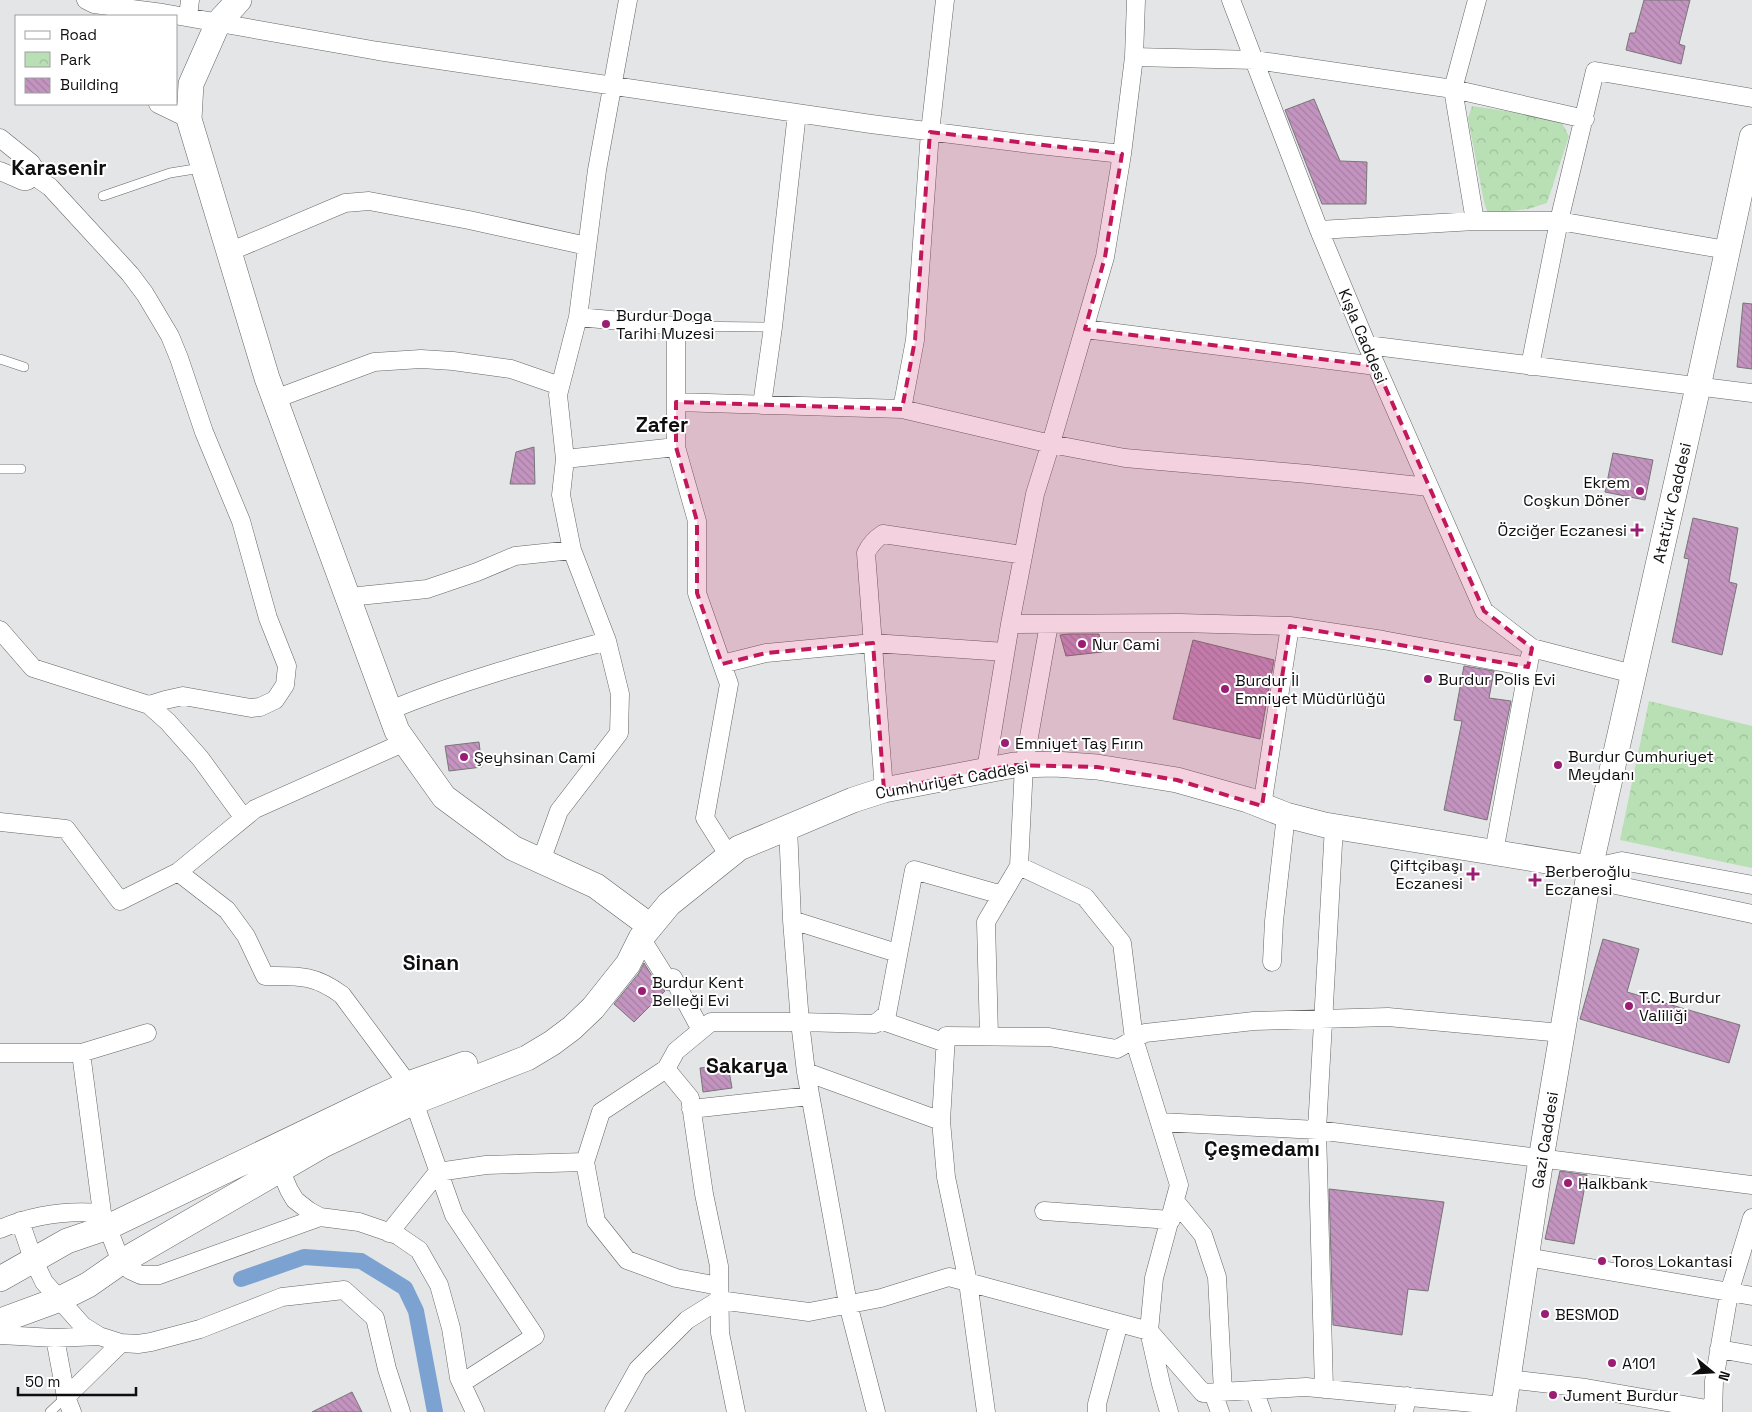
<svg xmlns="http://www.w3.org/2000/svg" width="1752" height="1412" font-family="'Space Grotesk',sans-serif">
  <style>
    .park { fill: url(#park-crowns) }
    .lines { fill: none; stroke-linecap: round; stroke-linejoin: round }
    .canal { stroke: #7ca2d1; stroke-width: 16 }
    .building { fill: url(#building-back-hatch); stroke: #777677 }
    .service-casing { stroke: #646566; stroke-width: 10 }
    .minor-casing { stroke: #646566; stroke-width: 19 }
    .secondary-casing { stroke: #646566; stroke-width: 26 }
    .service { stroke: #fff; stroke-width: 9 }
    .minor { stroke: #fff; stroke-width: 18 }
    .secondary { stroke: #fff; stroke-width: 25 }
    .marked { fill: #c2185b; fill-opacity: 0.2; stroke: #c2185b; stroke-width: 4; stroke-dasharray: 10 6; stroke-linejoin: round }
    .poi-dot { fill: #9b1d73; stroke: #fff; stroke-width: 2 }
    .labels { text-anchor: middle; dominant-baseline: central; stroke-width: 4; stroke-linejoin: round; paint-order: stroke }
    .poi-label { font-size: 16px; fill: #0e0e0f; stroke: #fff; text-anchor: start }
    .street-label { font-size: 16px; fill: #0e0e0f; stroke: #fff }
    .district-label { font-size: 21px; font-weight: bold; fill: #0e0e0f; stroke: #fff }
  </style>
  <defs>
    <pattern id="park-crowns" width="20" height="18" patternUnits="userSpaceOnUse" patternTransform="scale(1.25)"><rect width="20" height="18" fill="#b8e0b4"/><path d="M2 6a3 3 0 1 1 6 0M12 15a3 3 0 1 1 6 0" fill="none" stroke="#9dbf9a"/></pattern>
    <pattern id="building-back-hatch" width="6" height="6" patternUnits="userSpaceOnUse" patternTransform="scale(1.25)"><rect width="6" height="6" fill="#c394bf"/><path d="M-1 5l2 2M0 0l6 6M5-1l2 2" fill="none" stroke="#a67ea3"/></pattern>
  </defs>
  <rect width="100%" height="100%" fill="#e4e5e6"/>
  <path class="park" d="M1472 106 1547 117 1562 123 1569 136 1547 203 1528 209 1488 214 1484 202 1468 118Z
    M1649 701 1752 726V868L1620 840Z"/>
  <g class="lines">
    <path class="canal" d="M241 1279 304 1257 361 1261 405 1288 416 1311 435 1412"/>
  </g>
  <path class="building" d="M1644 0H1690L1679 44 1685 46 1681 64 1626 50 1630 33H1635Z
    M1314 99 1340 161 1367 162 1366 204H1322L1285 110Z
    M1743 303 1752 304V369L1737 367Z
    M534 447 535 484H510L516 452Z
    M1613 453 1653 460 1645 500 1605 492Z
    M1693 518 1738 528 1729 582 1737 584 1722 655 1672 642 1689 559 1684 558Z
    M1069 634H1099L1102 652 1066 656 1060 635Z
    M1193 640 1274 660 1260 739 1173 719Z
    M1464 666 1494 671 1489 698 1511 701 1487 820 1444 810 1462 721 1454 720Z
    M479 742 482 767 449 771 445 746Z
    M1603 939 1639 949 1627 992 1740 1025 1729 1063 1580 1019Z
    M644 963 659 987 665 991 634 1022 614 1004 639 973Z
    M728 1065 732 1088 703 1092 700 1068Z
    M1560 1171 1587 1175 1574 1244 1545 1239Z
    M1329 1189 1444 1202 1428 1291 1408 1289 1402 1335 1333 1325Z
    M352 1392 362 1412H312Z"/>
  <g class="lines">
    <g class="service-casing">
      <path id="service" d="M103 196 170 173 201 168
        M676 326 773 327
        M0 359 24 367
        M0 469H21
        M50 1412 66 1397"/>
    </g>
    <g class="minor-casing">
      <path id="minor" d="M86 0 94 4 163 13 378 51 871 124 1030 144 1122 154
        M1231 0 1319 230 1367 345 1484 611 1532 648 1633 674
        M188 17 190 0
        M1134 57 1255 60 1453 89 1585 119
        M158 104 189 119
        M0 138 31 163 35 169 34 176 27 181H23L0 171
        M34 176 50 187 130 274 145 294 170 336 179 358 204 432 241 521 268 618 287 666 285 685 275 700 260 707 251 708 183 696 165 700 149 705
        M1475 221 1453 89 1477 0
        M1319 230 1475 221H1559L1727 250
        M229 252 345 203 369 201 469 220 587 246
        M1085 329 1376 366
        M1367 345 1752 393
        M1530 366 1559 221 1595 71 1752 98
        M275 399 374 362 421 359 453 361 511 369 560 386
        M676 402 902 409 1051 444 1125 458 1308 474 1429 487
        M762 405 773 327 797 113
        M902 409 915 340 930 132 945 0
        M676 447 697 521V593L729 684 705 818 729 856
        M565 459 676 447V326L578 317
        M349 597 427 589 477 572 515 556 572 550
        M1010 624 1180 623 1290 626 1383 640 1528 667
        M0 630 33 668 149 705 168 722 200 758 243 817
        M722 664 766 653 873 643 1005 652
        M390 710C461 681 533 661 607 641
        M986 770 1010 624 1035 494 1054 433 1105 257 1122 154 1134 57 1136 0
        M884 790 866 553C870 545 875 539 883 534L1023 555
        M1262 806 1290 626
        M0 822 66 829 120 901 178 872 255 809 405 742
        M788 827 792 920 800 1022 806 1072 848 1304 876 1412
        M1494 852 1530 656
        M541 861 559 811 619 733 620 694 607 641 572 550 561 495 565 459 558 395 578 317 597 170 628 0
        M1019 866 1085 897 1122 943 1134 1039 1179 1185 1154 1278 1149 1331 1161 1384 1169 1412
        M1590 868 1611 884 1752 914
        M1590 868 1622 861 1752 885
        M178 872 227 910 246 936 265 976C298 976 314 974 342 995L408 1084
        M792 920 897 953
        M641 938 668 981 673 978 701 1030
        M1272 962 1274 921 1286 815
        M880 1020 946 1043
        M989 1036 986 922 1019 866 1024 765 1049 624
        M0 1053H81L102 1213 121 1262 130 1270 141 1275H159L320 1217
        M81 1053 147 1033
        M666 1069 690 1098 704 1194 719 1266 720 1333 736 1412
        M806 1072 941 1121
        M414 1102 454 1215 535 1336 462 1383
        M691 1109 810 1096
        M1160 1122 1317 1130 1752 1185
        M280 1169 289 1190 295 1200 309 1211 320 1217 359 1222 397 1235 419 1250 439 1285 451 1328 459 1378 475 1412
        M1175 1201 1203 1235 1217 1277 1223 1392
        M1044 1211 1171 1220
        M20 1221 33 1259 44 1282 83 1326 99 1336 121 1343 138 1344 151 1342 200 1329 282 1297 344 1290 375 1318 387 1369 401 1412
        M0 1229C32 1215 67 1210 102 1213
        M389 1233 438 1172 486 1165 585 1162
        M1527 1257 1752 1296
        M719 1286 676 1278 627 1260 596 1221 585 1162 601 1112 666 1069 676 1051 711 1022H800L875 1024 887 1014 914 870 1002 895
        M0 1335 55 1338 99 1336
        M55 1338 66 1397 72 1412
        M1719 1349 1752 1355
        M1508 1379 1586 1388 1713 1410
        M1324 1389 1317 1130 1334 826
        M1254 1390 1262 1412
        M1213 1393 1220 1412
        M66 1397 121 1343
        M614 1412 638 1369 687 1320 719 1300 809 1312 881 1298 949 1277 1149 1331 1203 1393 1306 1387 1504 1406
        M986 1412 968 1282 946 1177 941 1121 946 1036 1049 1037 1117 1049 1145 1033 1254 1021 1388 1017 1562 1033
        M1097 1412V1404L1119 1323
        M1404 1412 1407 1396
        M1713 1412 1714 1381 1729 1293 1752 1218"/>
    </g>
    <g class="secondary-casing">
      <path id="secondary" d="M239 0 218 23 191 84 189 119 267 378 397 731 444 797 513 848 596 886 650 926
        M0 1279 67 1241 108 1227 375 1099 408 1084 465 1064
        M0 1321 60 1299 88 1285 121 1262 323 1145 414 1102 527 1058 552 1043 572 1028 593 1008 628 964 641 938 669 904 739 848 853 800 884 790 1014 765 1055 764 1097 767 1177 780 1248 800 1286 815 1325 825 1590 868
        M1503 1412 1541 1159 1590 868 1698 387 1752 137"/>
    </g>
    <use href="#service" class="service"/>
    <use href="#minor" class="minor"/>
    <use href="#secondary" class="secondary"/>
  </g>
  <path class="marked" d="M930 132 1122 154 1105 257 1085 329 1376 366 1484 611 1532 648 1528 667 1290 626 1262 806 1177 780 1097 767 1014 765 884 790 873 643 766 653 722 664 697 593V521L676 447V402L902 409 915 340Z"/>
  <g class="poi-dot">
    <circle cx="606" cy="324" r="5"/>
    <circle cx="1640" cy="491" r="5"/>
    <path d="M1634.5 522.5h5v5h5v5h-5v5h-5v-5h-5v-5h5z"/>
    <circle cx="1082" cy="644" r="5"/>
    <circle cx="1428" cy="679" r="5"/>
    <circle cx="1225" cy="689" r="5"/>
    <circle cx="1005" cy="743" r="5"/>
    <circle cx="464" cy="757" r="5"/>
    <circle cx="1558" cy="765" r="5"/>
    <path d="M1470.5 866.5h5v5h5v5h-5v5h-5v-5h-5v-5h5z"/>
    <path d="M1532.5 872.5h5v5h5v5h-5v5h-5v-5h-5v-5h5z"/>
    <circle cx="642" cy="991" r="5"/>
    <circle cx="1629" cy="1006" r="5"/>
    <circle cx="1568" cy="1183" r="5"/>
    <circle cx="1602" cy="1261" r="5"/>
    <circle cx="1545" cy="1314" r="5"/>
    <circle cx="1612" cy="1363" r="5"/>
    <circle cx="1553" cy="1395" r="5"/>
  </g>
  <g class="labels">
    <g class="poi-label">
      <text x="616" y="315">Burdur Doga<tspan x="616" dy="18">Tarihi Muzesi</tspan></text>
      <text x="1630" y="482" text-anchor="end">Ekrem<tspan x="1630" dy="18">Coşkun Döner</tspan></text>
      <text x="1627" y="530" text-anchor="end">Özciğer Eczanesi</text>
      <text x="1092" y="644">Nur Cami</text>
      <text x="1438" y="679">Burdur Polis Evi</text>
      <text x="1235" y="680">Burdur İl<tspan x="1235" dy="18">Emniyet Müdürlüğü</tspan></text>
      <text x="1015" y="743">Emniyet Taş Fırın</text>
      <text x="1568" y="756">Burdur Cumhuriyet<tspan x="1568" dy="18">Meydanı</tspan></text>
      <text x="474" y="757">Şeyhsinan Cami</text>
      <text x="1463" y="865" text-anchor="end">Çiftçibaşı<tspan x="1463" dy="18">Eczanesi</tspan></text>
      <text x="1545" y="871">Berberoğlu<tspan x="1545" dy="18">Eczanesi</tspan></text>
      <text x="652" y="982">Burdur Kent<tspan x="652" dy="18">Belleği Evi</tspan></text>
      <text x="1639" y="997">T.C. Burdur<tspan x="1639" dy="18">Valiliği</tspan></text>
      <text x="1578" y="1183">Halkbank</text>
      <text x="1612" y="1261">Toros Lokantasi</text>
      <text x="1555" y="1314">BESMOD</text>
      <text x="1622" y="1363">A101</text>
      <text x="1563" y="1395">Jument Burdur</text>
    </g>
    <g class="street-label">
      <text transform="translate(1363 336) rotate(67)">Kışla Caddesi</text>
      <text transform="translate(1672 503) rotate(-77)">Atatürk Caddesi</text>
      <text transform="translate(952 780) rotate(-10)">Cumhuriyet Caddesi</text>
      <text transform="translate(1545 1140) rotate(-81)">Gazi Caddesi</text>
    </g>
    <g class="district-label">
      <text x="59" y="167">Karasenir</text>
      <text x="662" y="424">Zafer</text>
      <text x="431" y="962">Sinan</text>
      <text x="747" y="1065">Sakarya</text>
      <text x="1262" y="1148">Çeşmedamı</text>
    </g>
  </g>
  <rect x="15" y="15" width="162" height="90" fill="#ffffff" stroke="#9f9f9f"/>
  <rect x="25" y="31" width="25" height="8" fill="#ffffff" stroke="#9f9f9f"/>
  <text x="60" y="40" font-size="15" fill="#0e0e0f">Road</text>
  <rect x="25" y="52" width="25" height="15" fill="url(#park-crowns)" stroke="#9f9f9f"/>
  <text x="60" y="65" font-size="15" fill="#0e0e0f">Park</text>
  <rect x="25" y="78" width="25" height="15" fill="url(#building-back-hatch)" stroke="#9f9f9f"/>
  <text x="60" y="90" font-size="15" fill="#0e0e0f">Building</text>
  <g transform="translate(1712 1372) rotate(108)" stroke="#ffffff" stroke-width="4" paint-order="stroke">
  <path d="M0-4L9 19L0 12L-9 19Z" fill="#0e0e0f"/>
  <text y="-8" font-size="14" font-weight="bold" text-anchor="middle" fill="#0e0e0f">N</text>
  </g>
  <path d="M18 1387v8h118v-8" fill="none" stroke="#0e0e0f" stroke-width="2.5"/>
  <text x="25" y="1387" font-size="15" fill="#0e0e0f" stroke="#ffffff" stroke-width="4" paint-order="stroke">50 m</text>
</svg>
